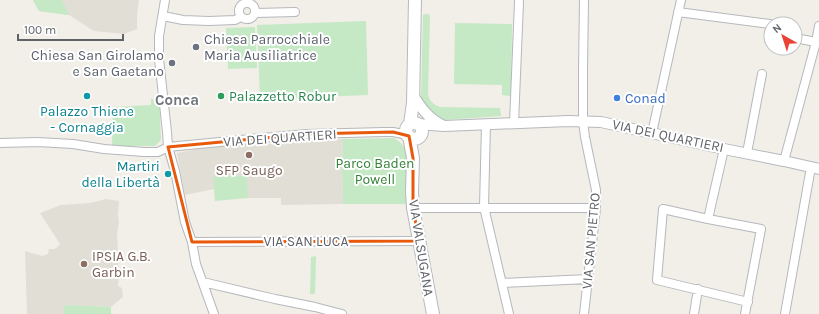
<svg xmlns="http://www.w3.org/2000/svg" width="819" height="314" font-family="Karla,sans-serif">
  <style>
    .education { fill: #e1ded6 }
    .green { fill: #c5e8c5 }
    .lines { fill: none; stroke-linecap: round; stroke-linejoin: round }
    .minor-casing { stroke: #b5b8bc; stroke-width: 10 }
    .tertiary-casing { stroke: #b5b8bc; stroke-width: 12 }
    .secondary-casing { stroke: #b6babf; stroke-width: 14 }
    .minor { stroke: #fff; stroke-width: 8 }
    .tertiary { stroke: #fff; stroke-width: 10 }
    .secondary { stroke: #fff; stroke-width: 12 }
    .marked { fill: none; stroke: #e8590c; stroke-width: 3; stroke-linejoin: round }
    .worship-dot { fill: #6b7280; stroke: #fff; stroke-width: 1.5 }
    .culture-dot { fill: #0f9aa8; stroke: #fff; stroke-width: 1.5 }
    .leisure-dot { fill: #2e9e5b; stroke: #fff; stroke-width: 1.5 }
    .shop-dot { fill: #3f7fe0; stroke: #fff; stroke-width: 1.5 }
    .education-dot { fill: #8d6e63; stroke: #fff; stroke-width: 1.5 }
    .labels { text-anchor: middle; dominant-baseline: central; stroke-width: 4; stroke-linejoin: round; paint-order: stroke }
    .worship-label { font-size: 14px; fill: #5b616d; stroke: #fff; text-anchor: start }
    .leisure-label { font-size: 14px; fill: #27864d; stroke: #fff; text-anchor: start }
    .shop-label { font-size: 14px; fill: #366cbe; stroke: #fff; text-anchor: start }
    .culture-label { font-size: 14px; fill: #0d838f; stroke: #fff }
    .street-label { font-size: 14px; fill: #5f6368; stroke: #fff }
    .park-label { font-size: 14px; fill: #348238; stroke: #fff }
    .education-label { font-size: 14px; fill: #785e54; stroke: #fff }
    .neighbourhood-label { font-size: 15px; font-weight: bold; fill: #70757a; stroke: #fff }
  </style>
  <rect width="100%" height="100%" fill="#f1efe8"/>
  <path class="education" d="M33 0H139L137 15V29L124 34 94 31 69 15 39 11Z
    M343 139 342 168 343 204 281 205V198H248L246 175 213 177 214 189 185 195 177 153 208 147 246 142 254 145Z
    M106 199 119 201 118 216 119 222 117 233 119 276 118 286 122 288 123 297 111 307 64 305V314H27L25 251 42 256 48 254 49 249H55L60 244 40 213 61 205 90 203Z"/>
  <path class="green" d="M33 0H62L69 15 39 11Z
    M426 14H429L430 18 428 93C429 101 433 105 441 107L500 108 501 116 444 120C433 116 425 108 421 97L423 15Z
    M366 21 368 95 260 99 257 25Z
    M455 23 512 24 511 96 502 95V85L454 84Z
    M255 27 257 68 228 69 226 28Z
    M159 98 161 140 155 146H112L113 107 151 105V99Z
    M394 138 401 143 407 152 406 204H343L342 168 343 139Z
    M247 175 248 198 215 201 213 177Z
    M316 256 315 294H310L311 257Z
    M64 305 111 307V314H64Z"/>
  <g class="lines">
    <g class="minor-casing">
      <path id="minor" d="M165 0 159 36V59L167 132 168 147 175 171 185 222 192 242 196 264 214 314
        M239 11a8 8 0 1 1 16 0a8 8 0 1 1-16 0Z
        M678 12 770 24
        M256 13 295 12
        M163 16 183 20 209 21 235 20 241 17
        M769 33 771 34
        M795 38 816 42
        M514 123 519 2
        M486 124 484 207 509 314
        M652 133 681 0
        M0 143 38 142 73 144 104 149 144 152H158L168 147 251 139 307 134 384 132H393L408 135
        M724 149 708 219 663 209 657 280 748 302
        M747 153 762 74
        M784 161 816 42 819 26
        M413 208H596
        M708 219 761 229 745 314
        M192 242 419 241
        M203 282 275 299 315 307 342 314
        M502 283 588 279
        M584 314 596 208V190L585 137 583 121V71L584 0
        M694 314 698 289
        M785 314 811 167"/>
    </g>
    <g class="tertiary-casing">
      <path id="tertiary" d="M413 95C421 108 429 119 442 125
        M418 124 444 126 568 121 601 122 724 149 784 161 819 169"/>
    </g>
    <g class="secondary-casing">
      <path id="secondary" d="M406 131a8 8 0 1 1 16 0a8 8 0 1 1-16 0Z
        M410 124 413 103 415 0
        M409 136 413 158 412 192 413 208 433 314"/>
    </g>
    <use href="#minor" class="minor"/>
    <use href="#tertiary" class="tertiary"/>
    <use href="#secondary" class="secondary"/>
  </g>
  <path class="marked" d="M393 132 409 136 413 158V208L419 241 192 242 168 147 307 134Z"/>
  <g class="worship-dot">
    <circle cx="196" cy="47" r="4"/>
    <circle cx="172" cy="63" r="4"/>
  </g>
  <g class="culture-dot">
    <circle cx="87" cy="96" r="4"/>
    <circle cx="168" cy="174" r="4"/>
  </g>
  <circle class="leisure-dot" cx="221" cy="96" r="4"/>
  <circle class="shop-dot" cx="617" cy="98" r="4"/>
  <g class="education-dot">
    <circle cx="249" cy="155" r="4"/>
    <circle cx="84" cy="264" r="4"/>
  </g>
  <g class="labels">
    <g class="worship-label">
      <text x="204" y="39">Chiesa Parrocchiale<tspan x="204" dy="16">Maria Ausiliatrice</tspan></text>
      <text x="164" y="55" text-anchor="end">Chiesa San Girolamo<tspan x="164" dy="16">e San Gaetano</tspan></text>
    </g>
    <g class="leisure-label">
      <text x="229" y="96">Palazzetto Robur</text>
    </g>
    <g class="shop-label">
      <text x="625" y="98">Conad</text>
    </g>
    <g class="culture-label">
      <text x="87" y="111">Palazzo Thiene<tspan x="87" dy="16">- Cornaggia</tspan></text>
      <text x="160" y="166" text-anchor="end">Martiri<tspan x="160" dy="16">della Libertà</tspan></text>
    </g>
    <g class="street-label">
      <text transform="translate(668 136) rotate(12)">VIA DEI QUARTIERI</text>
      <text transform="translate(280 138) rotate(-4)">VIA DEI QUARTIERI</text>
      <text x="306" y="241">VIA SAN LUCA</text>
      <text transform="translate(591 241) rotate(-85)">VIA SAN PIETRO</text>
      <text transform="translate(421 248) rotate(81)">VIA VALSUGANA</text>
    </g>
    <g class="park-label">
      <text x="375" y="163">Parco Baden<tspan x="375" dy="16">Powell</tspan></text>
    </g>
    <g class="education-label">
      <text x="249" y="170">SFP Saugo</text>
      <text x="92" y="256" text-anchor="start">IPSIA G.B.<tspan x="92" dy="16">Garbin</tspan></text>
    </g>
    <g class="neighbourhood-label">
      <text x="177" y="100">Conca</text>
    </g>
  </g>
  <g transform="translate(783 36) rotate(321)"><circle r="19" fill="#ffffff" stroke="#bfc1c3"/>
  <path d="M0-3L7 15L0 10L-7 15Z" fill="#ea4335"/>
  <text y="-6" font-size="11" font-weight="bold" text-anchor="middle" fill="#5f6368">N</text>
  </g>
  <path d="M18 34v6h105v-6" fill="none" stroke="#5f6368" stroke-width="2"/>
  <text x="24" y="34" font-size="12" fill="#5f6368" stroke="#ffffff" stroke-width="3" paint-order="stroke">100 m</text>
</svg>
